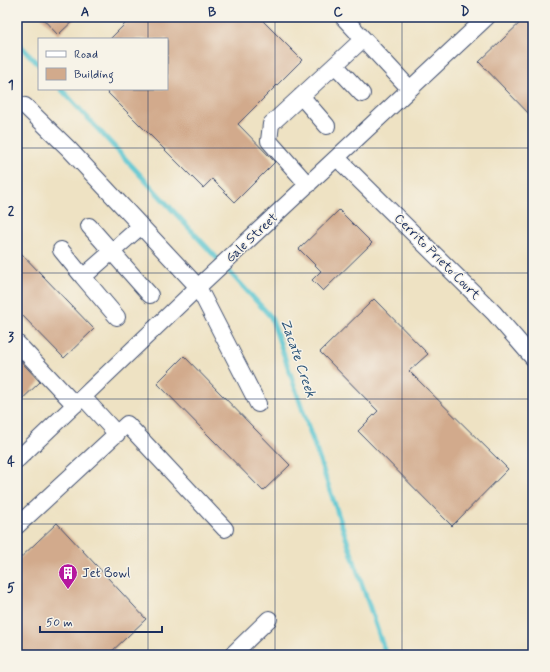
<svg xmlns="http://www.w3.org/2000/svg" width="550" height="672" font-family="Mynerve,sans-serif">
  <style>
    .lines { fill: none; stroke-linecap: round; stroke-linejoin: round }
    .stream { stroke: #58c5d0; stroke-width: 5 }
    .building { fill: #d2aa8c }
    .minor-casing { stroke: #3b4a6d; stroke-width: 18 }
    .minor { stroke: #fff; stroke-width: 16 }
    .grid { fill: none; stroke: #1b2f5e; stroke-width: 1; stroke-opacity: 0.55 }
    .labels { text-anchor: middle; dominant-baseline: central; stroke-width: 3; stroke-linejoin: round; paint-order: stroke }
    .street-label { font-size: 13px; fill: #1b2f5e; stroke: #f7f3e8 }
    .poi-label { font-size: 13px; fill: #1b2f5e; stroke: #f7f3e8; text-anchor: start }
    .water-label { font-size: 14px; font-style: italic; fill: #2a547a; stroke: #f7f3e8 }
    .neatline { fill: none; stroke: #1b2f5e; stroke-width: 1.5 }
    .grid-label { font-size: 13px; text-anchor: middle; font-weight: bold; fill: #1b2f5e }
  </style>
  <rect width="100%" height="100%" fill="#f7f3e8"/>
  <filter id="ink" filterUnits="userSpaceOnUse"><feTurbulence type="fractalNoise" baseFrequency=".025" numOctaves="2"/><feDisplacementMap in="SourceGraphic" scale="8" xChannelSelector="R" yChannelSelector="G"/><feConvolveMatrix kernelMatrix="1 2 1 2 8 2 1 2 1" color-interpolation-filters="sRGB"/></filter>
  <filter id="wash" filterUnits="userSpaceOnUse"><feTurbulence type="fractalNoise" baseFrequency=".012" numOctaves="4" result="noise"/><feDisplacementMap in="SourceGraphic" scale="16" xChannelSelector="R" yChannelSelector="G"/><feGaussianBlur stdDeviation="0.9" result="paint"/><feColorMatrix in="noise" values="0 0 0 0 0 0 0 0 0 0 0 0 0 0 0 0 0 1.4 0 .05"/><feComposite in="paint" operator="in"/></filter>
  <g filter="url(#wash)">
    <rect width="100%" height="100%" fill="#eee2c3"/>
    <g class="lines">
      <path class="stream" d="M17 42 39 65
        M61 89 271 317 386 655"/>
    </g>
    <g id="blocks">
      <path class="building" d="M41 17H77L58 35Z
        M132 17H259L302 60 238 124 275 162 235 202 212 179 203 188 104 89H167V39H110Z
        M526 17H533V118L479 62Z
        M339 210 372 243 323 291 312 280 321 271 299 249Z
        M17 249 94 329 64 358 17 310Z
        M374 299 428 354 409 371 508 469 452 526 358 431 378 411 320 352Z
        M184 356 290 465 263 491 157 383Z
        M17 357 40 382 17 404Z
        M57 523 146 619 108 655H17V561Z"/>
    </g>
  </g>
  <g filter="url(#ink)">
    <use href="#blocks" fill-opacity="0" stroke="#3b4a6d" stroke-width="1"/>
    <g class="lines">
      <g class="minor-casing">
        <path id="minor" d="M343 17 410 89
          M335 65 362 94
          M301 96 327 126
          M17 105 25 106 69 149 198 287 258 404
          M337 158 494 313 533 358
          M308 185 269 141 271 124 363 39
          M89 226 150 295
          M61 250 83 277 141 226
          M83 277 117 317
          M17 343 75 405
          M83 397 117 434
          M17 460 198 287 487 17
          M17 526 127 424 225 529
          M232 655 269 619"/>
      </g>
      <use href="#minor" class="minor"/>
    </g>
  </g>
  <path class="grid" d="M148 17V39M275 17V655M402 17V655M148 89V655M17 148H533M17 273H533M17 399H533M17 524H533"/>
  <defs>
    <g id="building-pin" transform="scale(1)"><path d="M0 17L-7.5 6A9.5 9.5 0 1 1 7.5 6Z" fill="#b5179e" stroke="#f7f3e8"/><path d="M-4-6H4V6H1V3H-1V6H-4ZM-2.5-4.3h1.7v1.8h-1.7ZM.8-4.3h1.7v1.8H.8ZM-2.5-1h1.7V.8h-1.7ZM.8-1h1.7V.8H.8Z" fill="#fff"/></g>
  </defs>
  <g fill-rule="evenodd">
    <use href="#building-pin" x="68" y="573"/>
  </g>
  <g class="labels">
    <g class="street-label">
      <text transform="translate(252 238) rotate(-43)">Gale Street</text>
      <text transform="translate(437 257) rotate(45)">Cerrito Prieto Court</text>
    </g>
    <g class="poi-label">
      <text x="82" y="573">Jet Bowl</text>
    </g>
    <g class="water-label">
      <text transform="translate(298 358) rotate(71)">Zacate Creek</text>
    </g>
  </g>
  <rect width="550" height="672" fill="none" stroke="#f7f3e8" stroke-width="44"/>
  <rect x="38" y="38" width="130" height="52" fill="#f7f3e8" stroke="#9fa5b1"/>
  <rect x="46" y="51" width="20" height="6" fill="#ffffff" stroke="#9fa5b1"/>
  <text x="74" y="58" font-size="12" fill="#1b2f5e">Road</text>
  <rect x="46" y="68" width="20" height="12" fill="#d2aa8c" stroke="#9fa5b1"/>
  <text x="74" y="78" font-size="12" fill="#1b2f5e">Building</text>
  <path d="M40 626v6h122v-6" fill="none" stroke="#1b2f5e" stroke-width="2"/>
  <text x="46" y="626" font-size="12" fill="#1b2f5e" stroke="#f7f3e8" stroke-width="3" paint-order="stroke">50 m</text>
  <rect x="22" y="22" width="506" height="628" class="neatline"/>
  <g class="grid-label">
    <text x="85" y="16">A</text>
    <text x="212" y="16">B</text>
    <text x="338" y="16">C</text>
    <text x="465" y="16">D</text>
    <text x="11" y="89">1</text>
    <text x="11" y="215">2</text>
    <text x="11" y="341">3</text>
    <text x="11" y="466">4</text>
    <text x="11" y="592">5</text>
  </g>
</svg>
